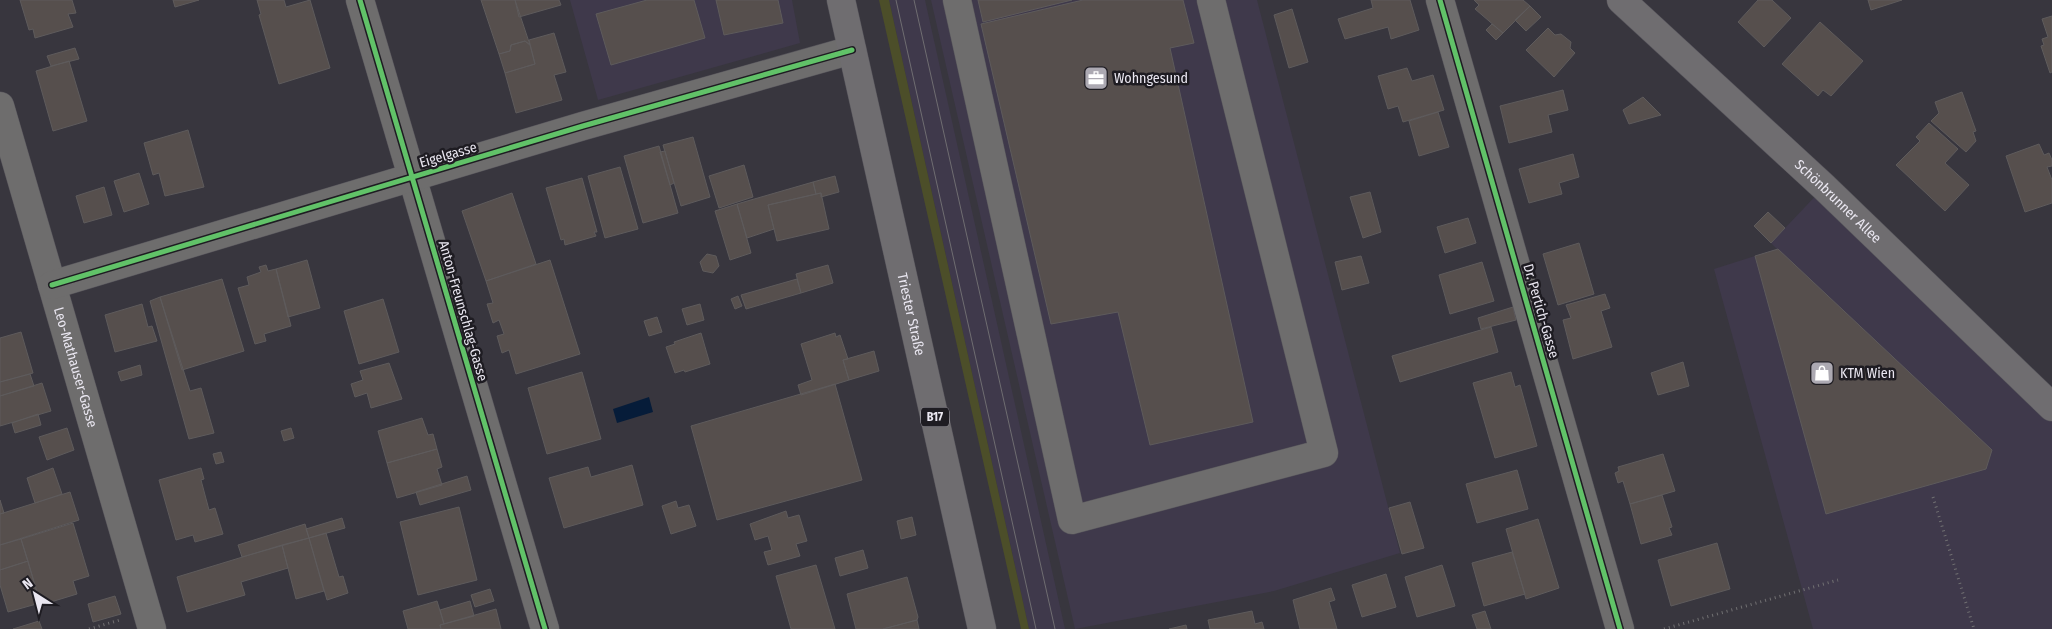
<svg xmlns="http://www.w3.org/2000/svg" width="2052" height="629" font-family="'Fira Sans Condensed',sans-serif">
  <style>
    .built { fill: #3f394b }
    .green { fill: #4c4e29 }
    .water { fill: #061c39 }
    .building { fill: #564f4d; stroke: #5e5b5c }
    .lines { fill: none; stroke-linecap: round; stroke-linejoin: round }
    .minor-casing { stroke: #55535a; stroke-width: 29 }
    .major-casing { stroke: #55535a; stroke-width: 29 }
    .path { stroke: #717072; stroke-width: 3; stroke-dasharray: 1 4; stroke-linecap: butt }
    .minor { stroke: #6e6d6d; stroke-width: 28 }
    .major { stroke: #6f6d70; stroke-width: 28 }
    .tram { stroke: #6f6d71; stroke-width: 1 }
    .cycleway-casing { stroke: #1e1c22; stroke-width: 8 }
    .cycleway { stroke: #61c268; stroke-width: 5 }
    .labels { text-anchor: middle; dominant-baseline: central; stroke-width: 5; stroke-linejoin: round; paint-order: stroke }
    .shield { fill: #1e1c22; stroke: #adaab3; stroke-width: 1 }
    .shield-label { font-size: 12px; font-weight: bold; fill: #eae7f1 }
    .poi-label { font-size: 14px; fill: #eae7f1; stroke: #1e1c22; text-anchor: start }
    .street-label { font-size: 14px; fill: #eae7f1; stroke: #1e1c22 }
  </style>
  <rect width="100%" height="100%" fill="#38363e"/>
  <path class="built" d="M570 0H792L800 43 598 100Z
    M889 0H925L1065 629H1029Z
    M931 0H1257L1400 553 1274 591 1075 629Z
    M1824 187 2052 404V629H1813L1714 269 1777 249 1771 243Z"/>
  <path class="green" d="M879 0H889L1029 629H1021Z"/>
  <path class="water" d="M649 397 653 412 617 423 613 409Z"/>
  <path class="building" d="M20 0H72L76 13 68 14 73 27 35 38 33 29 29 30Z
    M173 0H199L175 7Z
    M257 0H284L286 7 310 0 330 68 279 84 259 15 261 14Z
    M481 0H515L530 45 525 41 511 45 510 51 499 54Z
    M515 0H559L561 5 519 17Z
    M647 0H694L705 38 611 65 596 14Z
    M716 0H778L783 23 724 35Z
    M978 0H1072L983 22Z
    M1083 0H1183L1194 43 1170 48 1253 422 1150 445 1118 312 1051 324 981 24Z
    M1371 0H1410L1419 30 1391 39 1388 27 1345 39 1338 19 1373 8Z
    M1474 0H1523L1530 6 1503 33 1475 9 1479 5Z
    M1758 0H1772L1791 18 1764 47 1738 22Z
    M1868 0H1902L1871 10Z
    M1530 6 1541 17 1526 31 1515 20Z
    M1292 9 1308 62 1289 68 1274 15Z
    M2052 16V72L2050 73 2041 46 2044 45 2042 39 2048 37 2042 19Z
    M1820 22 1863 61 1831 96 1823 90 1818 96 1782 64Z
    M1492 24 1503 33 1496 40 1486 30Z
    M1548 28 1555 35 1561 34 1571 42 1570 48 1575 53 1554 77 1526 50Z
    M554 33 566 72 554 75 562 100 516 113 505 73 535 64 529 40Z
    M525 41 530 45 535 64 505 73 499 54 510 51 511 45Z
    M75 48 79 59 51 66 47 56Z
    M69 61 87 121 53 131 36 71Z
    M1407 68 1412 81 1433 75 1444 110 1403 122 1398 106 1388 109 1378 76Z
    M1563 90 1568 110 1548 115 1552 132 1509 143 1500 106Z
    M1962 92 1976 131 1973 132 1976 141 1966 152 1931 121 1939 113 1935 102Z
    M1643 97 1661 115 1629 124 1623 110Z
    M1438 112 1449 147 1419 156 1409 121Z
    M1929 123 1958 149 1945 163 1969 185 1945 211 1896 165 1920 141 1916 137Z
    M188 130 204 187 165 196 159 173 153 175 144 143Z
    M693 137 710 197 681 206 663 145Z
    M2039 144 2044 155 2049 153 2052 160V166L2047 167 2052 180V203L2025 212 2006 156Z
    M659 146 678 213 643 223 624 156Z
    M665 151 674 183 670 185 660 152Z
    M1573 154 1579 177 1559 183 1562 194 1529 203 1519 169Z
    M744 165 753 197 719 208 709 176Z
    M620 167 638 229 605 238 588 176Z
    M139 173 149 204 124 212 114 181Z
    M835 176 839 192 821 197V193L816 194 813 182Z
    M582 178 597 232H594L596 236 565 245 564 239 561 240 546 188Z
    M813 182 816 194 768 205 774 229 747 238 737 204Z
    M104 187 112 215 84 223 76 196Z
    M1370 192 1381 232 1363 238 1350 197Z
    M512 193 536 264 486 281 462 211Z
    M821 193 829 229 777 241 768 205Z
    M737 204 751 253 730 260 715 211Z
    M1768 212 1785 228 1771 243 1754 226Z
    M1468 218 1476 243 1445 253 1437 227Z
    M1579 243 1594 294 1558 305 1543 254Z
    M1778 249 1992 450 1986 469 1826 514 1755 256Z
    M707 254 716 256 719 266 713 273 703 271 700 262Z
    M1361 256 1369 283 1342 290 1335 262Z
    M307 260 320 308 288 317 276 269Z
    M550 260 580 354 516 374 509 350 502 353 497 336 504 334 499 320 493 323 487 304 493 303 486 281Z
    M1482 262 1494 301 1450 314 1439 275Z
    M266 265 268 271 276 269 291 326 264 334 266 341 255 344 238 288 249 285 247 277 261 272 259 267Z
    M828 265 833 283 801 293 796 274Z
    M222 279 244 351 182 370 160 297Z
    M797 279 801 293 746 309 741 295Z
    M1605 294 1610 308 1601 311 1612 347 1573 359 1563 320 1571 318 1566 305Z
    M738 296 742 306 735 309 731 299Z
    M160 297 190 391 201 388 214 433 189 439 150 301Z
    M383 299 399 352 359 364 344 311Z
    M142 304 148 327 152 326 157 341 115 352 105 315Z
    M700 304 704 320 687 325 682 309Z
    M1513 307 1516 320 1481 329 1478 318Z
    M657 317 662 332 649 336 644 321Z
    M1491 327 1498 352 1400 382 1392 356Z
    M21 332 33 373 0 382V338Z
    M701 333 710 364 685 372 684 370 675 373 666 347 675 344 674 342Z
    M835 333 836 337 840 335 848 359 843 360 849 380 801 395 798 385 812 380 801 344Z
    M874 351 879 371 849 380 843 360Z
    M1683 362 1689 386 1658 395 1651 373Z
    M389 363 402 399 371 408 367 393 355 397 351 384 363 380 360 371Z
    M140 365 142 375 121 381 118 372Z
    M582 372 601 439 547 454 528 388Z
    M1511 372 1515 387 1520 385 1537 446 1495 458 1473 383Z
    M30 374 34 386 0 396V382Z
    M42 383 51 411 0 426V396Z
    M835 384 862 480 717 520 691 426Z
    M38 414 41 425 15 433 12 423Z
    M422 418 428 435 433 434 437 449 387 463 378 431Z
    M67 428 74 450 47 460 39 437Z
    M291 428 294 438 284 441 281 431Z
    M437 449 442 467 437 469 442 485 397 498 387 463Z
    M221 452 224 462 216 464 213 454Z
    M1663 454 1675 491 1630 504 1623 481 1618 483 1615 473 1619 471 1618 467Z
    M632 465 643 505 564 528 549 478 588 467 591 477Z
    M53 468 62 494 35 503 27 478Z
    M201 468 204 479 201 480 209 510 215 508 223 534 195 542 193 535 176 540 159 480Z
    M1517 470 1528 509 1477 523 1466 484Z
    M467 476 471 490 420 505 416 492Z
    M70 492 79 520 0 545V514Z
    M1662 495 1672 527 1669 528 1672 535 1641 544 1630 504Z
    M0 500 4 513 0 514Z
    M676 501 678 508 689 505 696 526 671 534 662 506Z
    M1410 502 1424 548 1402 554 1389 508Z
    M459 507 477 580 418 595 400 522Z
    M786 511 788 518 799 515 807 541 796 544 800 556 768 565 764 552 772 550 768 536 755 540 750 524Z
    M912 517 916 535 901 539 897 521Z
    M342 518 345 528 309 538 306 529Z
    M1538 519 1559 588 1526 599 1506 529Z
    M73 523 89 576 73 581 77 594 41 605 21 539Z
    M305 524 309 538 242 557 238 545Z
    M326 533 339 577 343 576 348 593 327 600 309 538Z
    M309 538 324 591 296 599 282 545Z
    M21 539 28 561 0 570V545Z
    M1717 543 1730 589 1671 606 1658 560Z
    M282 545 288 568 241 582 245 595 187 612 177 577Z
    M863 550 868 568 840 576 835 558Z
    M1512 552 1525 594 1484 606 1472 563Z
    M28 561 40 603 8 612 0 585V570Z
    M816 565 835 629H791L776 576Z
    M1442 565 1455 606 1417 617 1405 577Z
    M1386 574 1396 607 1362 617 1352 585Z
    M907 577 918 617 917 620 883 629H856L847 594Z
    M1331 588 1335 600 1329 602 1337 629H1300L1293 600Z
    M490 589 494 601 475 607 471 595Z
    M115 596 121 614 93 622 88 604Z
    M437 601 444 624 440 625 441 629H408L403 611Z
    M470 601 474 616 444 624 440 610Z
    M496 609 501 629H441L440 625Z
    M1252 611 1255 624 1262 622 1264 629H1210L1208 620Z
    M1485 611 1491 629H1477L1472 615Z
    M917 620 919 629H883Z
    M39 621 42 629H13Z
    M1186 625 1187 629H1169Z"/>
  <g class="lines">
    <g class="minor-casing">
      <g id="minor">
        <path d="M360 0 545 629"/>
        <path d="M957 0 1072 520 1324 453 1211 0"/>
        <path d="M1440 0 1620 629"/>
        <path id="s1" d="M0 106 152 629"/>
        <path d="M52 285 583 126 852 50"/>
      </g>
    </g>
    <g class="major-casing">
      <g id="major">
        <path id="s2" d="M841 0 982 629"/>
        <path id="s3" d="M1621 0 1824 187 2052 407"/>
      </g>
    </g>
    <path class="path" d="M1933 497 1974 629
      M89 629 120 620
      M1664 629 1838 580"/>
    <use href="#minor" class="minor"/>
    <use href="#major" class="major"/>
    <path class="tram" d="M896 0 1036 629
      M914 0 1055 629"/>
    <g class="cycleway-casing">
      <path id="cycleway" d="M360 0 545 629
        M1440 0 1620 629
        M52 285 583 126 852 50"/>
    </g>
    <use href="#cycleway" class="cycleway"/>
  </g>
  <defs>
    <g id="office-square" transform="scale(1.25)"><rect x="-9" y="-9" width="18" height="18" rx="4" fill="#aca9b2" stroke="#1e1c22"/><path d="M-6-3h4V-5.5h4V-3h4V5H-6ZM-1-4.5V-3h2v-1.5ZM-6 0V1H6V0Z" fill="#fff"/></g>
    <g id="shop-square" transform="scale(1.25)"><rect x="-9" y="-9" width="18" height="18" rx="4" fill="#aca9b2" stroke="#1e1c22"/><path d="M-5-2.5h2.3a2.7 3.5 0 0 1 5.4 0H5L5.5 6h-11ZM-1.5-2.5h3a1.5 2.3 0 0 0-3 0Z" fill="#fff"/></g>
  </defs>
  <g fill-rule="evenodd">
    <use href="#office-square" x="1096" y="78"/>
    <use href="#shop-square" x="1822" y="373"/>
  </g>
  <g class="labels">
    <rect class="shield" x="921" y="407.5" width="28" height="19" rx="4"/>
    <g class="shield-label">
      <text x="935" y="417">B17</text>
    </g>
    <g class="poi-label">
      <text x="1114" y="78">Wohngesund</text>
      <text x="1840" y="373">KTM Wien</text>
    </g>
    <g class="street-label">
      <text transform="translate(448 155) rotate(-16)">Eigelgasse</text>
      <text stroke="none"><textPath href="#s3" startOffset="296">Schönbrunner Allee</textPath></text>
      <text transform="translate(463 311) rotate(74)">Anton-Freunschlag-Gasse</text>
      <text transform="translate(1541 311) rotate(74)">Dr. Pertich-Gasse</text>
      <text stroke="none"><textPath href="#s2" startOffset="322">Triester Straße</textPath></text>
      <text stroke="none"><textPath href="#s1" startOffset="272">Leo-Mathauser-Gasse</textPath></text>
    </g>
  </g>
  <g transform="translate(35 594) rotate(324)" stroke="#1e1c22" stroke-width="4" paint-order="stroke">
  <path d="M0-4L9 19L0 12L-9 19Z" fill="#eae7f1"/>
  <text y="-8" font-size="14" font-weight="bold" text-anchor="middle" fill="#eae7f1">N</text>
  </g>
</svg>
